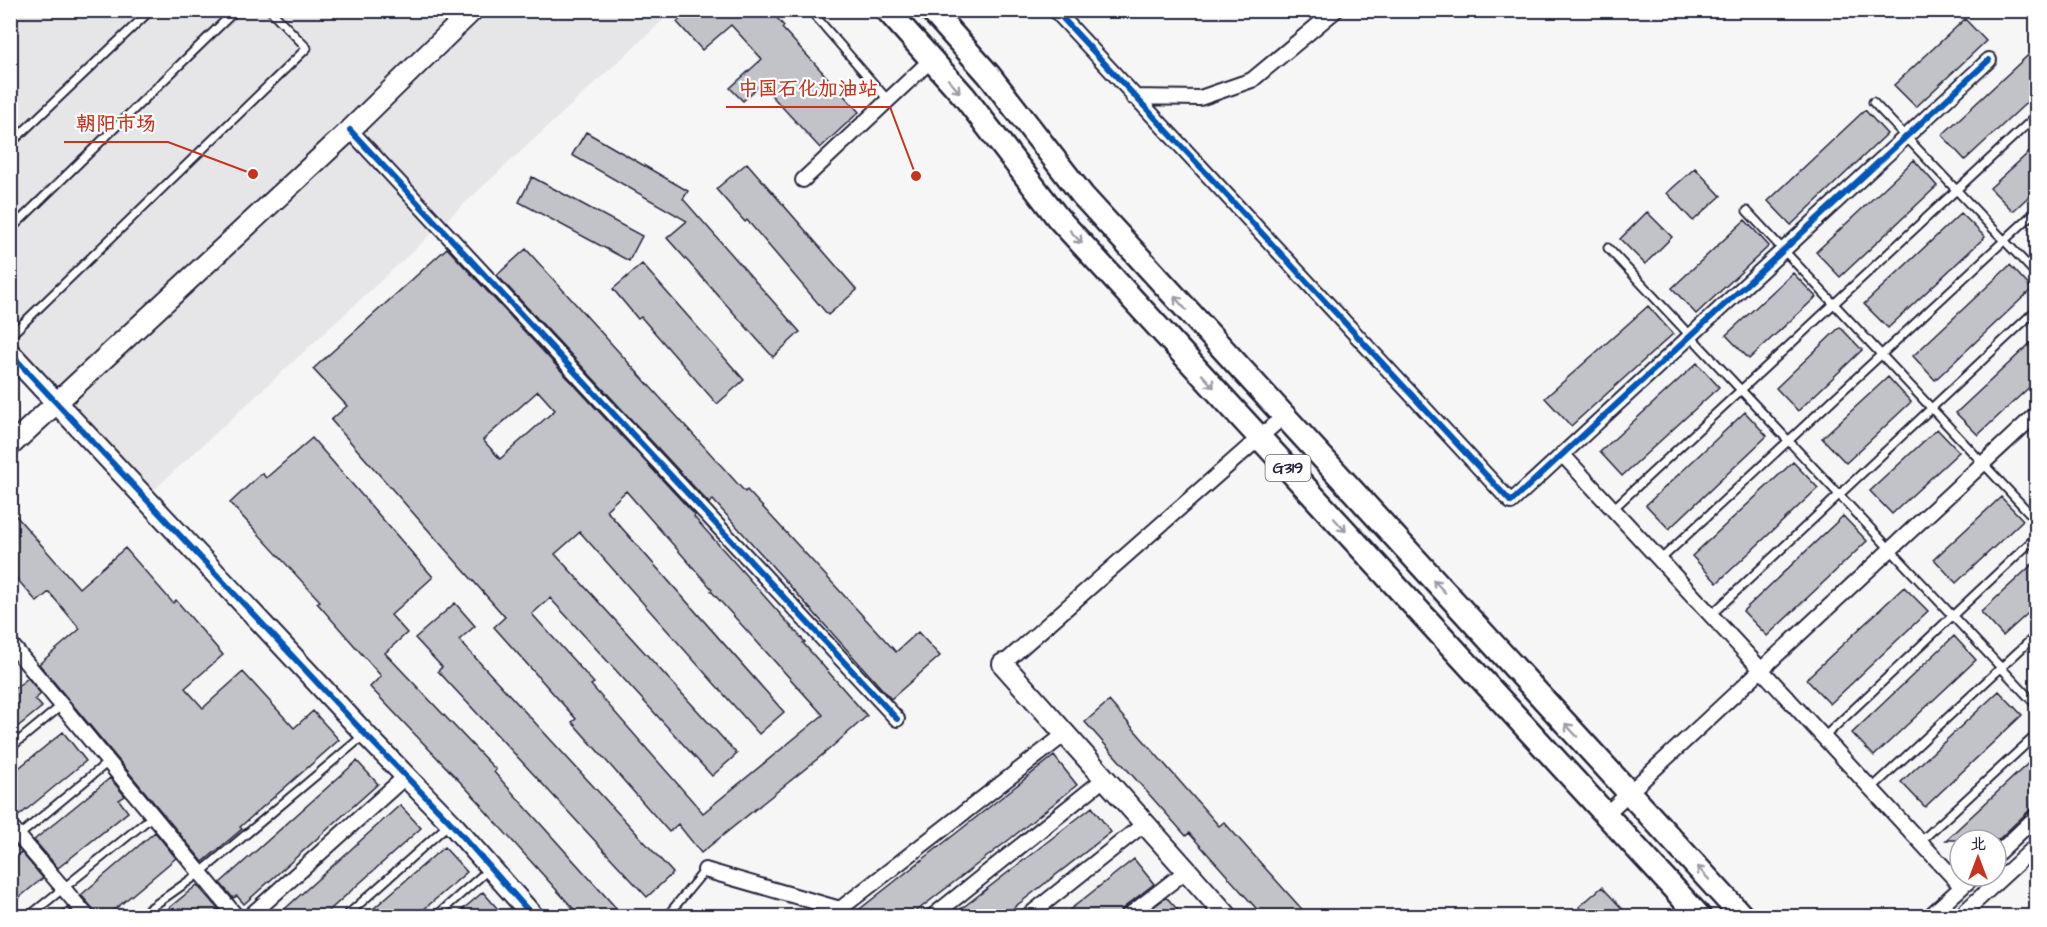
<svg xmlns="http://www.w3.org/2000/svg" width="2047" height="927" font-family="'Architects Daughter','LXGW WenKai TC',sans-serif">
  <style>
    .built { fill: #e6e6e9 }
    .building { fill: #c2c2c9; stroke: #22223b; stroke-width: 1.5; fill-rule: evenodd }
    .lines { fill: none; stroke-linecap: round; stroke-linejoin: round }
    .lane-casing { stroke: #22223b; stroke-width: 11 }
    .street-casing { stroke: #22223b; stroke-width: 18 }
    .secondary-casing { stroke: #22223b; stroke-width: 24 }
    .primary-casing { stroke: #22223b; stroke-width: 27 }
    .lane { stroke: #fff; stroke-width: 7 }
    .street { stroke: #fff; stroke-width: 14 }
    .secondary { stroke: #fff; stroke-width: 20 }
    .primary { stroke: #fff; stroke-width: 22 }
    .cycleway-casing { stroke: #fff; stroke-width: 10 }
    .cycleway { stroke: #0057b8; stroke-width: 6 }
    .oneway { stroke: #9c9ca7 }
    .labels { text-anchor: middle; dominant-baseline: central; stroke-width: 4.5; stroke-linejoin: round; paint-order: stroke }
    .shield { fill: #fff; stroke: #646476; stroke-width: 1.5 }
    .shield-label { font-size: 16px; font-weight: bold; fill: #22223b }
    .leader { fill: none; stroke: #c8321e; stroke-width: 2 }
    .callout-dot { fill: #c8321e; stroke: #fff; stroke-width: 2 }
    .callout-label { font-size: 20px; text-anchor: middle; font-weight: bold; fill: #c8321e; stroke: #fff; stroke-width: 4.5; stroke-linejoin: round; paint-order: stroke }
  </style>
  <rect width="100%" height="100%" fill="#f6f6f7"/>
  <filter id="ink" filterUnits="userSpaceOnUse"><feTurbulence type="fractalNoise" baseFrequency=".0167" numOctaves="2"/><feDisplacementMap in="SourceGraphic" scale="12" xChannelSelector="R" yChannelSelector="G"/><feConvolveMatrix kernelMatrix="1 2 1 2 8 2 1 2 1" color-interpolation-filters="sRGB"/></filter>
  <g filter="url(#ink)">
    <path class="built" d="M11 11H673L154 490 11 338Z"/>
    <path class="building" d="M690 10H770L784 26 782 28 859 112 820 148 761 84 743 101 730 88 762 59 731 25 702 50 677 22Z
      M1965 19 1986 41 1916 107 1894 85Z
      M2037 47V93L1965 160 1942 135Z
      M1865 110 1887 134 1791 225 1768 201Z
      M586 132 688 191 683 199 800 332 773 357 667 238 687 221 572 155Z
      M2037 145V189L2013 211 1990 188Z
      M1914 160 1937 186 1840 277 1816 252Z
      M747 163 857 290 828 315 747 220 745 222 716 189Z
      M1695 168 1721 196 1693 221 1667 193Z
      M532 177 642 236 629 261 519 202Z
      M1647 212 1672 237 1645 264 1620 239Z
      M1961 213 1985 237 1888 328 1864 304Z
      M1745 220 1769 246 1696 314 1672 288Z
      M447 248 695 515 694 517 805 642 803 643 867 716 826 752 701 853 678 824 669 832 572 722 576 719 494 627 505 617 331 420 347 406 313 369ZM538 391 555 410 500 459 483 440ZM626 491 712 589 711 591 823 715 703 813 591 685 594 683 532 614 550 598 712 776 737 754 555 554 580 532 759 734 784 712 606 510Z
      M526 249 745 492 747 490 896 652 918 632 940 656 891 699 713 500 709 503 497 275Z
      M642 264 744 380 717 404 641 317 638 319 613 289Z
      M2010 265 2032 289 1935 380 1913 356Z
      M1793 273 1816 297 1749 359 1726 335Z
      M1648 306 1673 334 1571 426 1545 398Z
      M1840 327 1862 350 1798 411 1776 388Z
      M2037 337V380L1978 435 1956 413Z
      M1697 363 1719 387 1622 476 1600 452Z
      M1888 377 1911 402 1846 463 1822 438Z
      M1745 412 1767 436 1669 529 1646 505Z
      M1937 429 1959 452 1892 514 1870 491Z
      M312 438 433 577 391 615 407 633 385 653 496 770 494 772 616 908 606 916H580L481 806 482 805 370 687 381 676 317 603 320 601 230 503 262 473 266 478Z
      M1793 462 1818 488 1717 583 1692 556Z
      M2001 497 2023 520 1956 583 1934 559Z
      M10 509 79 588 125 548 173 603 176 600 223 655 185 688 203 708 243 672 294 728 313 711 339 740 240 827 242 829 203 862 39 664 80 629 49 592 37 602 10 571Z
      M1843 516 1867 541 1767 636 1743 611Z
      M2037 560V605L2003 636 1981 612Z
      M1904 587 1928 611 1830 704 1806 679Z
      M455 603 475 626 459 640 673 873 647 897 438 671 442 667 415 638Z
      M1954 636 1976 660 1874 756 1852 733Z
      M28 678 41 694 35 699 42 707 10 733V692Z
      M1999 691 2022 715 1925 807 1901 782Z
      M1109 701 1219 826 1224 822 1308 916H1263L1189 833 1186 836 1085 722Z
      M63 732 86 761 15 819 10 817V775Z
      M2037 755V803L1998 840H1946Z
      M1054 756 1077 785 1010 839 910 916H851Z
      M357 761 378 784 244 904 237 896 233 898 220 883Z
      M110 778 125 796 119 800 128 812 58 868 34 840Z
      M400 805 421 828 323 916H277Z
      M1092 807 1111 832 1003 916H952Z
      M155 832 176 858 107 916H96L94 910 81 895Z
      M444 847 467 872 416 916H365Z
      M21 852 43 878 10 905V861Z
      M1134 859 1154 884 1122 909 1119 916H1062Z
      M197 885 219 910 211 916H159Z
      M1602 887 1629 916H1588L1579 907Z
      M483 892 504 916H455Z
      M1165 898 1168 899 1183 916H1142Z
      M67 907 76 916H56Z"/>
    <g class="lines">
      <g class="lane-casing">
        <path id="lane" d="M810 10 888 100
          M1873 102 2036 274
          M10 144 151 10
          M1747 211 2036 520
          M10 230 236 10
          M1608 248 2036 705
          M10 336 307 48 270 10
          M1613 509 2036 116
          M1660 560 2036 211
          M1711 615 2036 310
          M1824 737 2036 537
          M10 748 61 706
          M1871 789 2036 635
          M1920 842 2036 735
          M10 843 108 762
          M29 916 154 815
          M139 916 200 873 363 736
          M346 916 449 824
          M436 916 488 870
          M667 916 705 870"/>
      </g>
      <g class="street-casing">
        <path id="street" d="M1055 10 1511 502 1989 60
          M1133 97 1200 98 1252 80 1336 10
          M350 130 897 719
          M803 180 931 60
          M1562 454 1962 887
          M10 643 236 916
          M1003 664 1284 416
          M1605 815 2036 414
          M10 826 87 916
          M1996 855 2036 817
          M705 870 840 909 843 913
          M250 916 406 776
          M831 916 1065 734
          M933 916 1104 779
          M1028 916 1144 824
          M1128 916 1186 871
          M1930 916 1974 876
          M1960 916 2036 846"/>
      </g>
      <g class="secondary-casing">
        <path id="secondary" d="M10 353 365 734 451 823 533 916
          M10 446 350 130 473 10
          M1003 664 1227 916"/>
      </g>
      <g class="primary-casing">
        <path id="primary" d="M887 10 964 96 1058 218 1699 916
          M931 10 989 75 1083 196 1742 916"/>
      </g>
      <use href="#lane" class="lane"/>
      <use href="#street" class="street"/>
      <use href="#secondary" class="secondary"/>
      <use href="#primary" class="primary"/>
      <g class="cycleway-casing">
        <path id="cycleway" d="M1055 10 1511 502 1989 60
          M350 130 897 719
          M10 353 365 734 451 823 533 916"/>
      </g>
      <use href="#cycleway" class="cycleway"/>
    </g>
    <defs><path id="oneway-shaft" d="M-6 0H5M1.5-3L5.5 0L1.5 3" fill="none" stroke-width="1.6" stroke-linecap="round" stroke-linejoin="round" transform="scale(1.5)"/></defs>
    <g class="oneway">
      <use href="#oneway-shaft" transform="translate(954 86) rotate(48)"/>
      <use href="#oneway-shaft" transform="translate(1076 237) rotate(47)"/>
      <use href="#oneway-shaft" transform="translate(1180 303) rotate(-132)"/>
      <use href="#oneway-shaft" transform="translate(1208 381) rotate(47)"/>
      <use href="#oneway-shaft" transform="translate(1340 525) rotate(48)"/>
      <use href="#oneway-shaft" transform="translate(1439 586) rotate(-133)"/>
      <use href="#oneway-shaft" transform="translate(1571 730) rotate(-133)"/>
      <use href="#oneway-shaft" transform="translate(1703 873) rotate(-133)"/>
    </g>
  </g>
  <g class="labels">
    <rect class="shield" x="1265.5" y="455" width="45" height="26" rx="4.5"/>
    <g class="shield-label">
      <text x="1288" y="468">G319</text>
    </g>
  </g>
  <path class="leader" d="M916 176L890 107H726M253 174L168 142H64"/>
  <g class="callout-dot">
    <circle cx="916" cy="176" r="6"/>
    <circle cx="253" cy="174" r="6"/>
  </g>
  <g class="callout-label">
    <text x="808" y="95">中国石化加油站</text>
    <text x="116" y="130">朝阳市场</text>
  </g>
  <rect width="2047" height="927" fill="none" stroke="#fff" stroke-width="36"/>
  <rect x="18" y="18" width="2011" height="891" fill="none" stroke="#22223b" stroke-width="2" filter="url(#ink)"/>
  <g transform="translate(1978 858)"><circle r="28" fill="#ffffff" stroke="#a7a7b1" stroke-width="1.5"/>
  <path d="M0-4.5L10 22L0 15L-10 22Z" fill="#c8321e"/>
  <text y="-9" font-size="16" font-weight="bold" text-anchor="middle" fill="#22223b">北</text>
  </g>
</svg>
